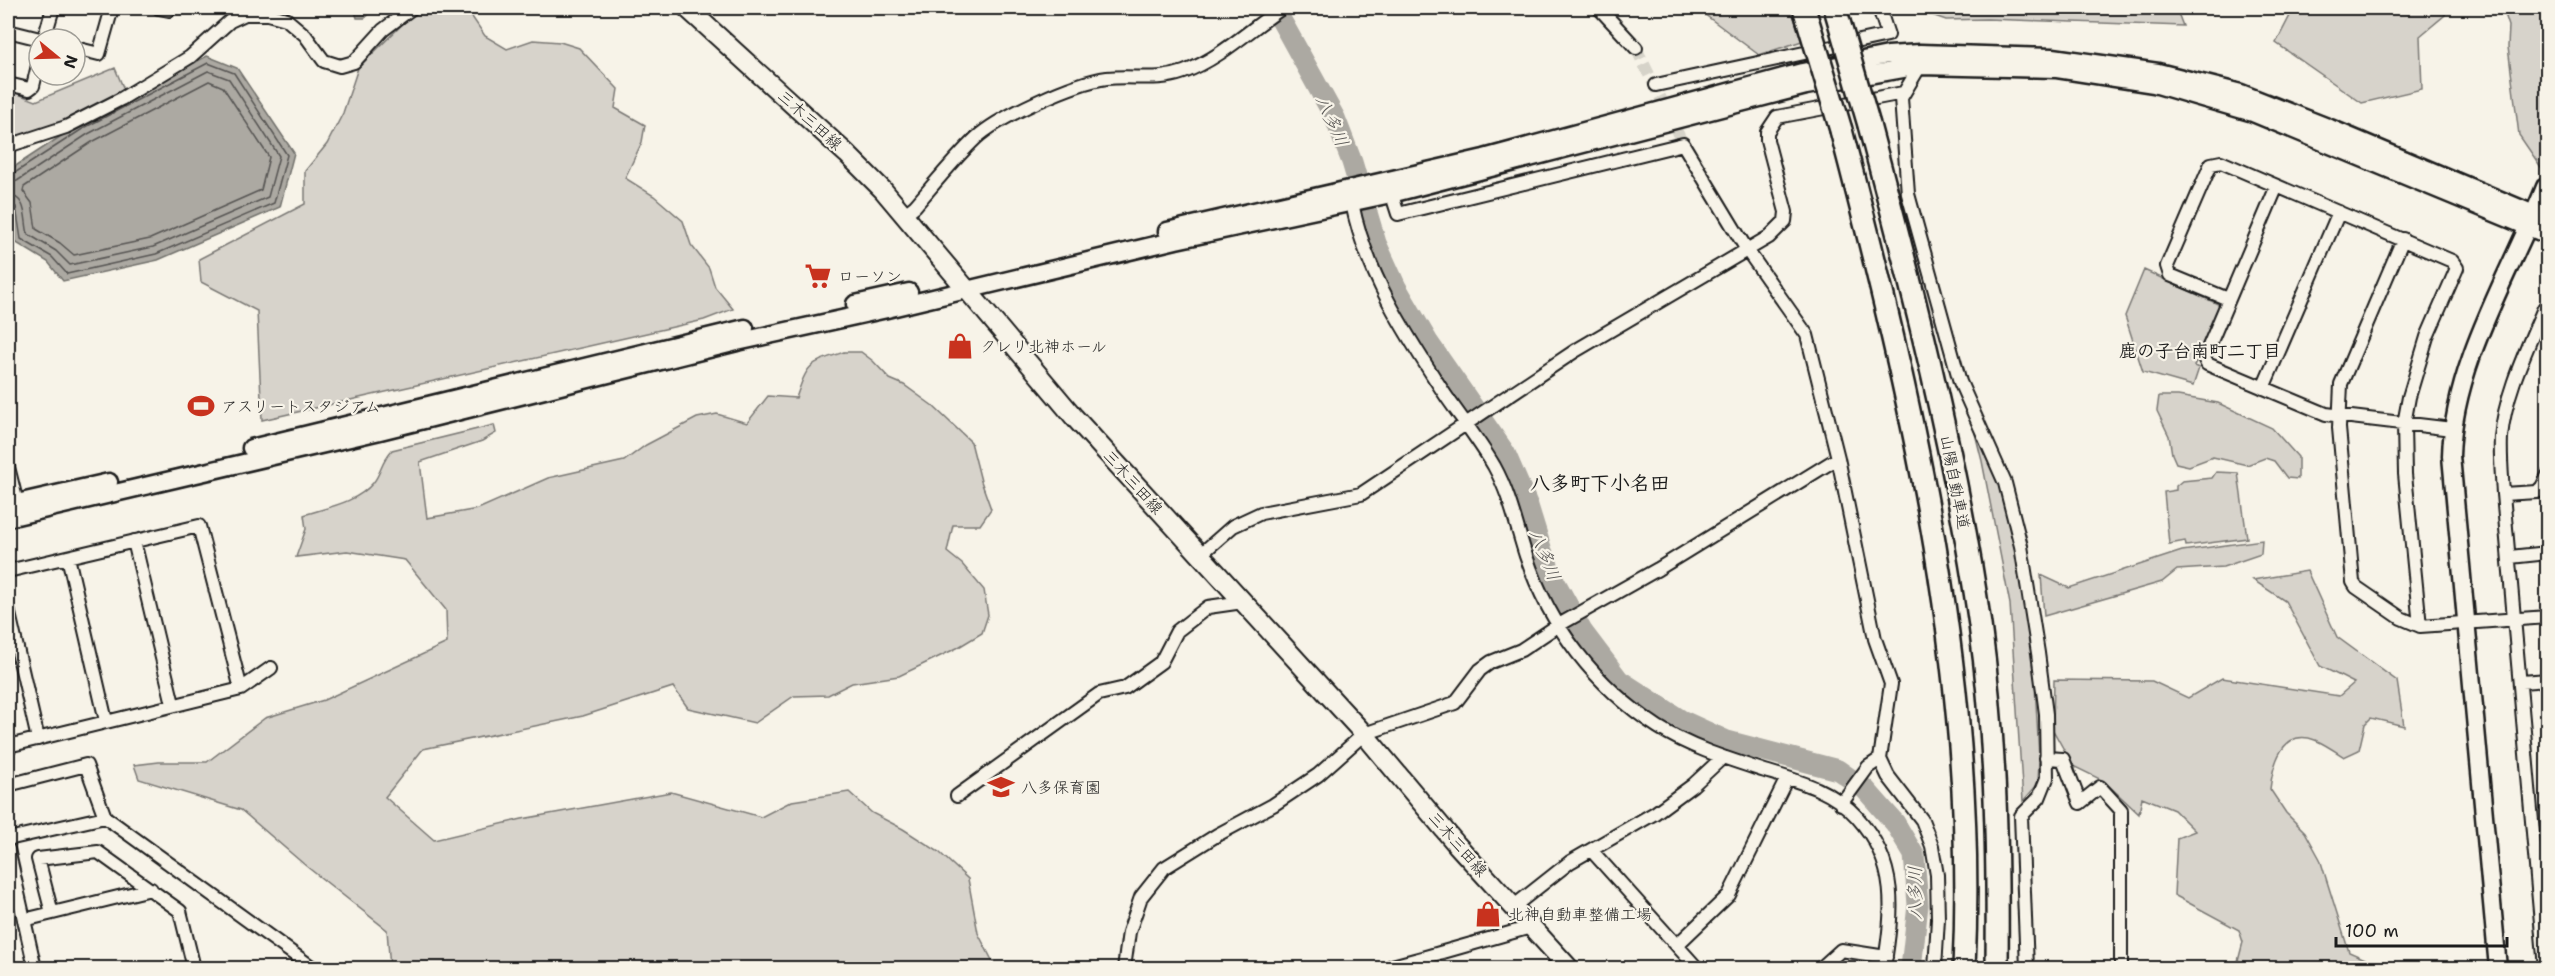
<svg xmlns="http://www.w3.org/2000/svg" width="2555" height="976" font-family="'Shantell Sans','Klee One',sans-serif">
  <style>
    .green { fill: #d7d3cb; stroke: #7a7874; stroke-width: 1.5 }
    .water { fill: #aca9a2; stroke: #72716c; stroke-width: 1.5 }
    .lines { fill: none; stroke-linecap: round; stroke-linejoin: round }
    .shore { stroke: #565452; stroke-width: 1.5 }
    .river { stroke: #aca9a2; stroke-width: 21 }
    .street-tunnel { stroke: #d6d3c9; stroke-width: 12; stroke-dasharray: 12 6; stroke-linecap: butt }
    .street-casing { stroke: #1c1c1c; stroke-width: 16 }
    .secondary-casing { stroke: #1c1c1c; stroke-width: 21 }
    .primary-casing { stroke: #1c1c1c; stroke-width: 22 }
    .highway-casing { stroke: #1c1c1c; stroke-width: 26 }
    .street { stroke: #f7f3e8; stroke-width: 12 }
    .secondary { stroke: #f7f3e8; stroke-width: 16 }
    .primary { stroke: #f7f3e8; stroke-width: 18 }
    .highway { stroke: #f7f3e8; stroke-width: 21 }
    .highway-bridge-casing { stroke: #1c1c1c; stroke-width: 26; stroke-linecap: butt }
    .highway-bridge { stroke: #f7f3e8; stroke-width: 21 }
    .labels { text-anchor: middle; dominant-baseline: central; stroke-width: 4.5; stroke-linejoin: round; paint-order: stroke }
    .street-label { font-size: 16px; fill: #1c1c1c; stroke: #f7f3e8 }
    .poi-label { font-size: 16px; fill: #1c1c1c; stroke: #f7f3e8; text-anchor: start }
    .water-label { font-size: 18px; font-style: italic; fill: #565452; stroke: #f7f3e8 }
    .neighbourhood-label { font-size: 18px; font-weight: bold; fill: #1c1c1c; stroke: #f7f3e8 }
    .quarter-label { font-size: 20px; font-weight: bold; fill: #1c1c1c; stroke: #f7f3e8 }
  </style>
  <rect width="100%" height="100%" fill="#f7f3e8"/>
  <filter id="ink" filterUnits="userSpaceOnUse"><feTurbulence type="fractalNoise" baseFrequency=".0167" numOctaves="2"/><feDisplacementMap in="SourceGraphic" scale="12" xChannelSelector="R" yChannelSelector="G"/><feConvolveMatrix kernelMatrix="1 2 1 2 8 2 1 2 1" color-interpolation-filters="sRGB"/></filter>
  <g filter="url(#ink)">
    <path class="green" d="M419 8H466L485 36 507 49 533 40 560 42 579 48 618 89 615 108 645 125 642 142 625 178 654 196 683 221 691 245 709 268 715 287 733 309 704 320 262 420 257 311 201 282 199 259 305 204V171L327 144 343 113 358 68Z
      M1696 8H1791L1802 41 1759 55Z
      M1912 8H2176L2183 26 1987 19 1946 20Z
      M2294 8H2446L2445 15 2420 36 2422 89 2362 103 2276 43Z
      M2503 8H2547V173H2545L2519 135 2508 47 2509 26Z
      M115 68 125 92 75 117 8 141V90L36 101Z
      M2144 270 2220 305 2194 366 2199 368 2193 386 2143 372 2125 316Z
      M844 352H861L873 361 890 379 904 385 933 406 971 442 981 481 991 509 980 525H953L947 552 962 564 984 590 988 615 982 633 957 648 899 676 852 683 828 695 794 696 755 723 688 708 673 687 583 716 423 749 385 797 434 840 522 819 671 792 761 817 792 801 849 792 872 813 903 829 939 852 968 879 978 933 996 968H390L387 930 306 866 241 810 139 779 134 765 159 762H207L265 718 324 700 447 643 446 610 405 560 347 551 296 557 306 529 304 515C328 507 356 503 373 483 381 474 381 462 392 450L494 425 496 433 482 441 420 462 427 518 478 509 548 478 624 461 646 445 697 418 717 414 747 423 768 396 796 398C808 363 808 364 844 352Z
      M1965 394 2005 493 2032 630 2039 757 2038 784 2023 801 2010 604 1982 461Z
      M2159 396H2178L2218 403 2272 428 2298 457V479L2287 478 2274 461 2265 458 2247 465 2213 457 2189 466 2176 463 2172 454 2169 436 2157 411Z
      M2216 472 2238 473 2247 538 2186 546 2185 541 2169 544 2164 492 2176 490V486L2182 481 2212 478Z
      M2262 540 2261 554 2223 567 2177 570 2162 582 2044 616 2041 575 2069 588 2182 551Z
      M2307 571 2337 637 2397 681 2404 726 2371 718 2365 724 2359 750 2344 757C2335 751 2325 744 2315 740 2282 728 2273 764 2270 789L2286 813 2305 832 2320 859 2349 952 2386 968H2247L2237 965 2243 942 2239 930 2174 895 2177 838 2195 831 2174 810 2142 797 2139 814 2104 781 2073 766 2053 730 2054 680 2152 681 2188 698 2222 678 2339 696 2354 683 2320 666 2285 601 2253 580Z"/>
    <path class="water" d="M354 8H376L365 18H357Z
      M207 56 237 68 294 153 280 207 158 260 63 281 48 262 15 242 8 190V171L81 123Z"/>
    <g class="lines">
      <path class="shore" d="M209 81 223 87 269 157 261 190 150 239 74 255 60 243 36 229 32 203 23 191 24 187 92 142Z
        M8 175 13 174 84 128 208 63 234 73 287 155 274 203 156 254 67 274 52 257 21 239 16 207 8 203
        M8 183 17 181 88 134 208 71 229 79 279 156 268 197 153 247 70 265 56 251 28 234C24 219 28 197 8 195"/>
      <path class="river" d="M1271 8 1281 20 1335 118 1352 162 1376 243 1396 287 1428 342 1505 453 1528 506 1542 551 1555 582 1582 631 1619 680 1681 720 1727 741 1838 770 1865 789 1895 823 1914 855 1918 905 1911 968"/>
      <path class="street-tunnel" d="M1636 48 1683 144"/>
      <g class="street-casing">
        <path id="street" d="M159 8 169 10 170 8
          M1599 8 1636 48
          M8 31 40 39
          M44 39 53 8
          M75 48 99 54 112 8
          M1920 66 1901 98 1908 194 1960 382 2005 483 2021 546 2038 653 2046 714 2047 778 2039 798 2021 816 2027 968
          M8 84 29 89 33 86 39 61
          M1656 85 1888 35 1879 8
          M8 146 66 127 121 99 190 57 230 21 245 14H268L286 19 305 35 324 61 340 66 354 62 383 30 412 8
          M1389 186 1398 214 1683 144 1747 250 1807 335 1838 458 1875 639 1891 684 1880 759 1888 776 1922 820 1932 846 1937 875 1938 919 1935 968
          M2277 186 2204 358 2207 364 2326 414 2452 429
          M1352 203C1366 274 1407 336 1446 396 1462 419 1480 442 1494 466 1510 495 1516 525 1526 556 1550 627 1595 686 1658 727 1691 748 1728 759 1765 771 1798 781 1833 790 1857 817 1899 864 1893 911 1884 968
          M905 214 915 206C935 183 954 159 976 138 1000 116 1075 82 1107 78 1135 75 1156 82 1184 72 1221 58 1250 29 1282 8
          M2403 239 2341 384 2339 428 2353 582 2356 587 2401 618 2420 626 2548 617
          M2228 299 2170 275 2167 266 2211 164 2221 162 2452 261 2457 268 2427 337 2409 397 2404 424 2405 474 2420 626
          M2263 388 2339 212
          M8 467 17 503
          M2503 494 2537 492 2542 487 2548 475
          M134 541 173 704
          M1200 555 1233 526 1261 513 1361 494 1575 351 1769 237 1785 221 1786 212 1767 140V132L1777 117 1903 93
          M68 557 106 721
          M2510 557 2548 553
          M8 571 199 526 241 689
          M8 609 38 739
          M2521 682 2548 680
          M8 746 241 689 271 668
          M2046 758 2063 759 2080 803 2100 787 2121 810V968
          M8 785 86 765 105 817
          M957 796 1099 694 1125 688 1161 662 1177 631 1208 607 1243 602
          M1841 804 1868 767 1880 759
          M8 839 105 817 313 968
          M8 849 35 968
          M1591 850 1697 968
          M1513 907 1570 862 1655 813 1693 785 1723 757
          M52 913 38 859 98 852 180 911 194 968
          M24 920 151 889
          M1677 945 1729 895 1787 778
          M1392 966 1422 958
          M1124 968 1129 932 1141 897 1164 868 1217 835 1273 805 1318 775 1364 734 1455 703 1480 670 1491 662 1521 650 1557 626 1658 569 1838 458
          M1413 968 1422 958 1531 927
          M1821 968 1841 950 1886 957
          M2545 968 2503 494C2502 475 2500 456 2501 437 2505 393 2527 349 2544 308L2548 307"/>
      </g>
      <g class="secondary-casing">
        <path id="secondary" d="M1167 231 1484 158 1802 72 1888 55 1920 53 2053 57 2158 72 2241 93 2330 128 2548 220
          M855 304 909 292
          M251 448 745 328
          M8 505 109 482
          M8 518 380 431 737 342 887 309 1176 240 1391 194 1806 86 1920 66 2057 69 2154 84 2253 113 2548 235
          M2498 968 2451 456C2453 364 2512 270 2545 187"/>
      </g>
      <g class="primary-casing">
        <path id="primary" d="M687 8 847 154 883 190 1074 417 1364 734 1457 845 1569 968"/>
      </g>
      <g class="highway-casing">
        <path id="highway" d="M1869 125C1913 290 1956 455 1980 625 1996 739 1998 853 1997 968
          M1841 130C1913 405 1978 682 1964 968"/>
      </g>
      <use href="#street" class="street"/>
      <use href="#secondary" class="secondary"/>
      <use href="#primary" class="primary"/>
      <use href="#highway" class="highway"/>
      <g class="highway-bridge-casing">
        <path id="highway-bridge" d="M1804 8 1841 130
          M1835 8 1869 125"/>
      </g>
      <use href="#highway-bridge" class="highway-bridge"/>
    </g>
  </g>
  <defs>
    <g id="supermarket-bare" transform="scale(2.07)"><path d="M-6-5.5h2.5l.6 2H6L4.5 2H-2.5L-4.4-4H-6ZM-1.5 3.2a1.3 1.3 0 1 0 .1 0ZM3 3.2a1.3 1.3 0 1 0 .1 0Z" fill="#c8321e" stroke="#f7f3e8" stroke-width="2.5" paint-order="stroke"/></g>
    <g id="shop-bare" transform="scale(2.07)"><path d="M-5-2.5h2.3a2.7 3.5 0 0 1 5.4 0H5L5.5 6h-11ZM-1.5-2.5h3a1.5 2.3 0 0 0-3 0Z" fill="#c8321e" stroke="#f7f3e8" stroke-width="2.5" paint-order="stroke"/></g>
    <g id="stadium-bare" transform="scale(2.07)"><path d="M0-5a6.5 5 0 1 0 0 10a6.5 5 0 1 0 0-10ZM-3.5-1.8h7v3.6h-7Z" fill="#c8321e" stroke="#f7f3e8" stroke-width="2.5" paint-order="stroke"/></g>
    <g id="school-bare" transform="scale(2.07)"><path d="M0-5L7-2L0 1L-7-2ZM-4 1L0 2.5L4 1V4Q0 6-4 4Z" fill="#c8321e" stroke="#f7f3e8" stroke-width="2.5" paint-order="stroke"/></g>
  </defs>
  <g fill-rule="evenodd">
    <use href="#supermarket-bare" x="818" y="276"/>
    <use href="#shop-bare" x="960" y="346"/>
    <use href="#stadium-bare" x="201" y="406"/>
    <use href="#school-bare" x="1001" y="787"/>
    <use href="#shop-bare" x="1488" y="914"/>
  </g>
  <g class="labels">
    <g class="street-label">
      <text transform="translate(810 120) rotate(42)">三木三田線</text>
      <text transform="translate(1133 482) rotate(48)">三木三田線</text>
      <text transform="translate(1955 482) rotate(79)">山陽自動車道</text>
      <text transform="translate(1458 844) rotate(49)">三木三田線</text>
    </g>
    <g class="poi-label">
      <text x="838" y="276">ローソン</text>
      <text x="980" y="346">クレリ北神ホール</text>
      <text x="221" y="406">アスリートスタジアム</text>
      <text x="1021" y="787">八多保育園</text>
      <text x="1508" y="914">北神自動車整備工場</text>
    </g>
    <g class="water-label">
      <text transform="translate(1332 121) rotate(66)">八多川</text>
      <text transform="translate(1545 555) rotate(68)">八多川</text>
      <text transform="translate(1915 893) rotate(-90)">八多川</text>
    </g>
    <g class="neighbourhood-label">
      <text x="2200" y="351">鹿の子台南町二丁目</text>
    </g>
    <g class="quarter-label">
      <text x="1600" y="483">八多町下小名田</text>
    </g>
  </g>
  <rect width="2555" height="976" fill="none" stroke="#f7f3e8" stroke-width="30"/>
  <rect x="15" y="15" width="2525" height="946" fill="none" stroke="#1c1c1c" stroke-width="2" filter="url(#ink)"/>
  <g transform="translate(57 57) rotate(109)"><circle r="28" fill="#f7f3e8" stroke="#9f9d96" stroke-width="1.5"/>
  <path d="M0-4.5L10 22L0 15L-10 22Z" fill="#c8321e"/>
  <text y="-9" font-size="16" font-weight="bold" text-anchor="middle" fill="#1c1c1c">N</text>
  </g>
  <path d="M2336 937v9h171v-9" fill="none" stroke="#1c1c1c" stroke-width="3"/>
  <text x="2345" y="937" font-size="18" fill="#1c1c1c" stroke="#f7f3e8" stroke-width="4.5" paint-order="stroke">100 m</text>
</svg>
